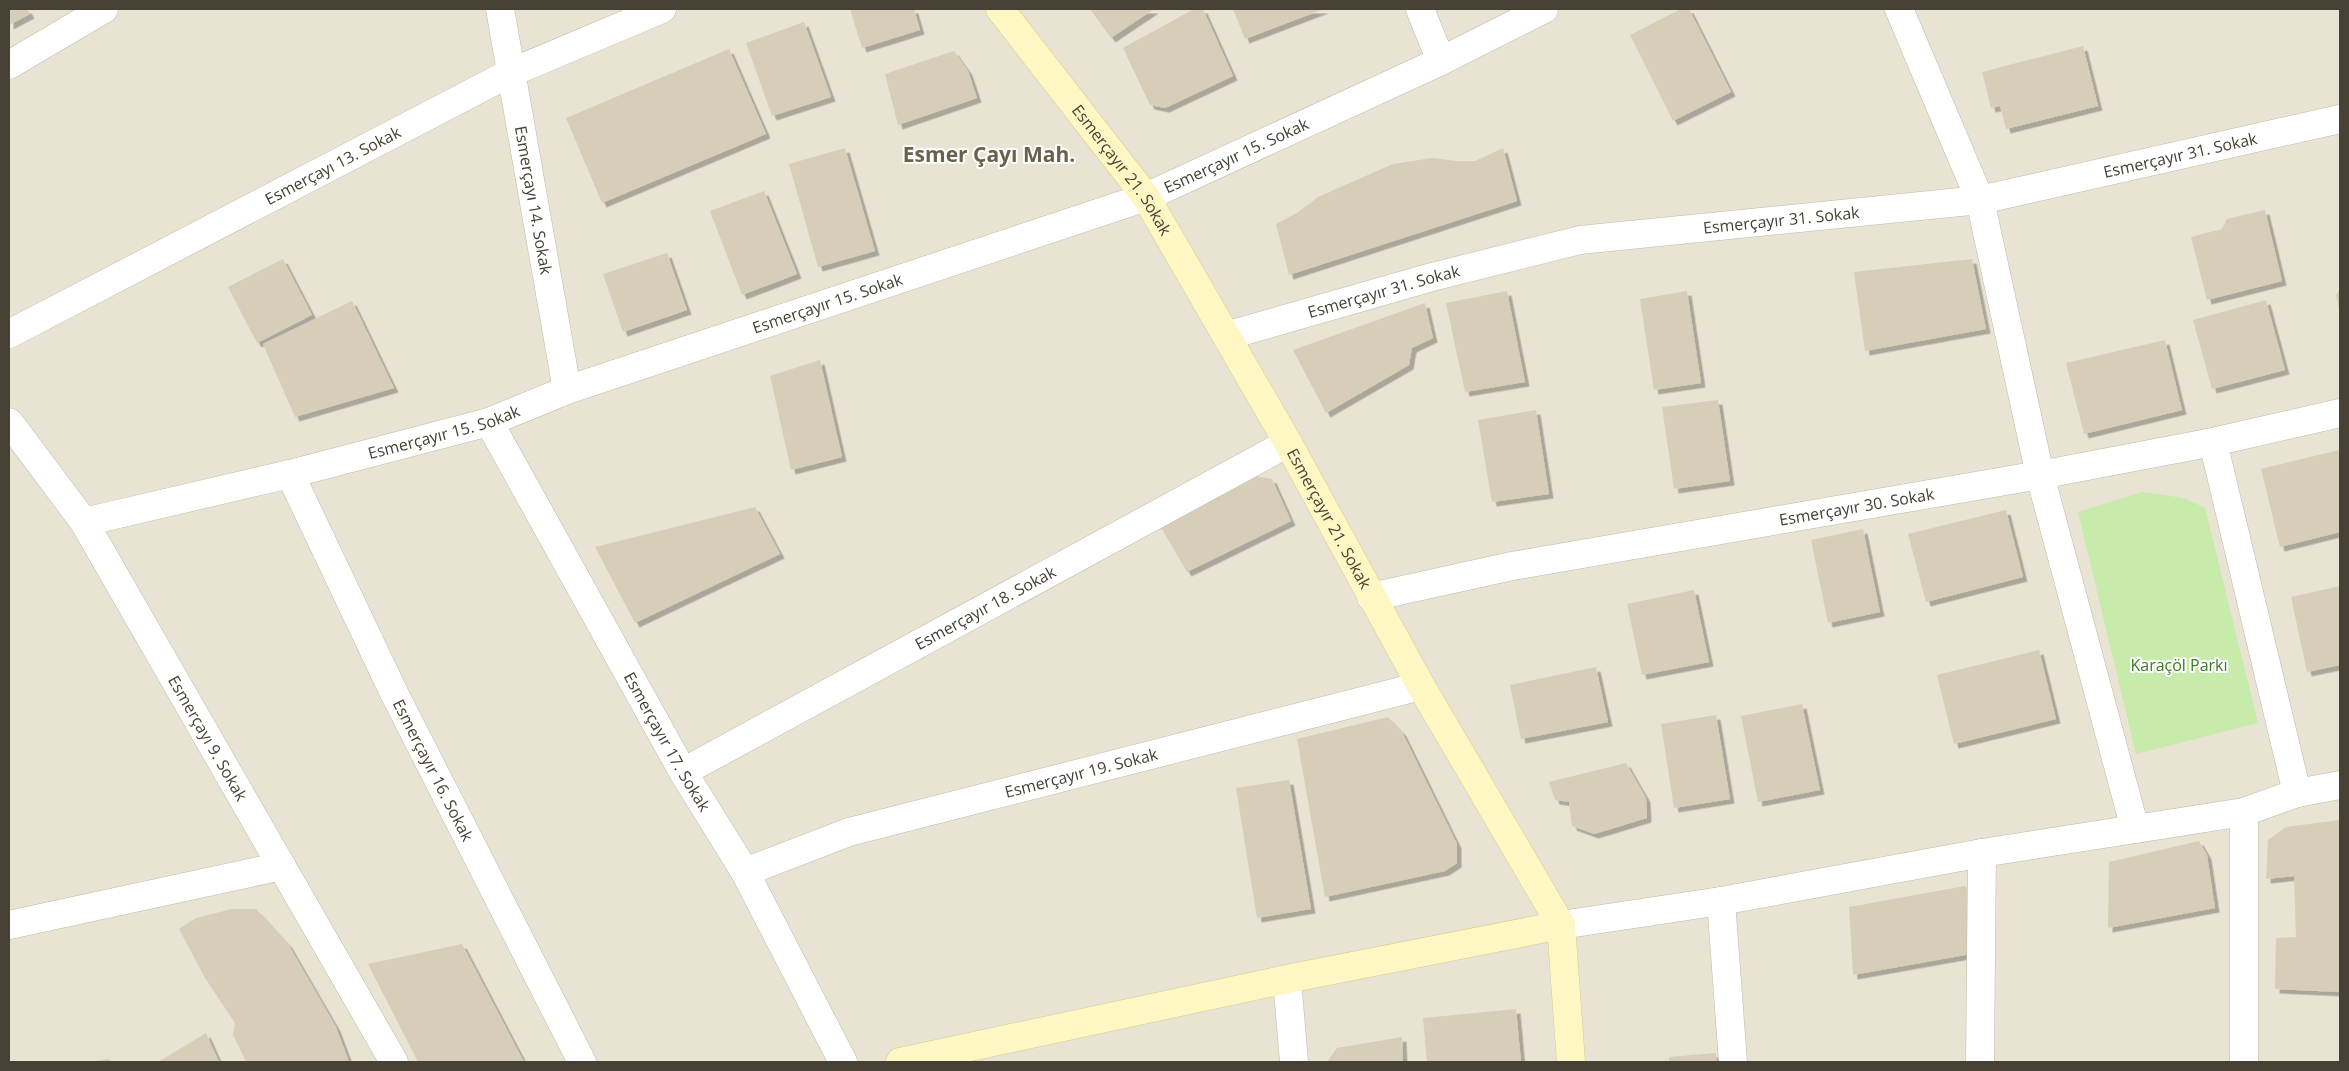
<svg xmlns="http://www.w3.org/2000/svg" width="2349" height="1071" font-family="'Open Sans',sans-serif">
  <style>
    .residential { fill: #e8e3d2 }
    .green { fill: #c6ebab }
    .building { fill: #d6ceb9; filter: url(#shadow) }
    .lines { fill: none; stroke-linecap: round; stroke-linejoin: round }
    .street-casing { stroke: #bfbaa7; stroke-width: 29 }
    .secondary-casing { stroke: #d6cc91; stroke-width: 29 }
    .street { stroke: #fff; stroke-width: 28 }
    .secondary { stroke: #fff7c3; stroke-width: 28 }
    .labels { text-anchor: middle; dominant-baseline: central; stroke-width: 4; stroke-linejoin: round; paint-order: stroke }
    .street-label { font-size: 16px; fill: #464134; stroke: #fff }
    .park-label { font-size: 16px; fill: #3b7b24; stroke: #fff }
    .district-label { font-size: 21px; font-weight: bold; fill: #6a614b; stroke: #fff }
  </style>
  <defs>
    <filter id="shadow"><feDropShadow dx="4.5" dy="4.5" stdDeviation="0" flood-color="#0004"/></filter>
  </defs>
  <rect width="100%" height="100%" fill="#f3f1e5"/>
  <path class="residential" d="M9 9H2340V1062H9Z"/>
  <path class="green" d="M2142 492 2184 498 2205 508 2258 723 2136 754 2078 512Z"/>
  <path class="building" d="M9 9H27L30 14 9 25Z
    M850 9H914L920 30 862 48Z
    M1090 9H1154L1111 38Z
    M1194 9H1203L1233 76 1165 108 1150 105 1123 48Z
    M1233 9H1324L1245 39Z
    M1681 9H1689L1731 92 1673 121 1630 35Z
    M804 22 831 97 772 116 746 43Z
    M2083 46 2098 106 2006 129 2000 106 1991 108 1982 72Z
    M729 49 766 134 602 203 566 118Z
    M954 51 968 71 977 98 898 125 885 74Z
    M845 148 875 251 818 267 789 164Z
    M1503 148 1517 201 1289 275 1276 224 1297 213 1318 197 1393 164 1432 158 1456 161H1475Z
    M764 191 797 274 742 295 710 211Z
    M2265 210 2282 281 2207 300 2191 237 2222 229 2227 219Z
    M667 253 687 310 623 332 603 274Z
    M283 259 312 315 257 343 228 287Z
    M1972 259 1986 329 1865 351 1854 272Z
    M2340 289V309H2339L2336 295Z
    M1507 291 1525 382 1465 392 1446 303Z
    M1687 291 1701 383 1654 390 1640 299Z
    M2266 300 2285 370 2212 389 2193 320Z
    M352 301 394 388 295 417 263 344Z
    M1425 303 1433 338 1412 348 1409 365 1326 413 1293 350Z
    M2165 340 2182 410 2084 434 2066 363Z
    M820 360 842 457 791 470 770 376Z
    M1718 400 1730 481 1674 489 1662 407Z
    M1536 410 1549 494 1492 502 1478 420Z
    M2339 450 2340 532 2280 547 2261 469Z
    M1251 475 1272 479 1291 521 1187 572 1159 524Z
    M755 507 780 554 635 623 595 547Z
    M2006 510 2023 577 1926 602 1908 534Z
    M1863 529 1880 612 1828 623 1811 540Z
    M2340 586V665L2307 672 2291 597Z
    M1694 590 1709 662 1642 675 1627 604Z
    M2039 650 2056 719 1954 744 1937 675Z
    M1596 667 1608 722 1521 739 1510 685Z
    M1802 704 1820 790 1758 802 1741 716Z
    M1716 715 1730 799 1674 808 1661 724Z
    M1388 717 1402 732 1457 844V863L1445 871 1325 897 1297 739Z
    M1626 763 1646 798 1647 818 1594 834 1572 826 1569 802 1555 800 1549 782Z
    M1289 780 1311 909 1257 918 1236 788Z
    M2340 820V992L2275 989 2276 938 2296 937 2294 876 2266 879 2268 840 2286 827Z
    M2199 841 2207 855 2215 908 2108 928 2109 862Z
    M1965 886 1970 892 1971 954 1853 975 1849 907Z
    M232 909H256L288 944 336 1027 349 1062H246L233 1035 235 1023 205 978 179 929 196 918Z
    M462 944 524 1062H418L368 964Z
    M1516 1009 1521 1062H1427L1423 1018Z
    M206 1033 219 1062H158Z
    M1402 1037 1403 1062H1327L1337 1048Z
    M1716 1053 1717 1062H1669V1057Z
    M109 1059 111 1062H96V1061Z"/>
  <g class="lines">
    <g class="street-casing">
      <g id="street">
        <path id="s1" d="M500 9 567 390"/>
        <path d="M1420 9 1441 61"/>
        <path d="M1899 9 1980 200 2040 475 2135 829"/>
        <path d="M9 65 104 9"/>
        <path id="s2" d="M9 334 510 73 662 9"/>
        <path id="s3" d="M1226 336 1432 277 1580 240 1980 200 2340 119"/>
        <path id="s4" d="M9 422 84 522 394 1062"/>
        <path id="s5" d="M489 422 683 772 745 872 843 1062"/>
        <path d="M2213 442 2297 793"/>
        <path id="s6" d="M290 474 394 693 582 1062"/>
        <path id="s7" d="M84 522 290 474 489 422 567 390 1146 197 1441 61 1544 9"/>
        <path id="s8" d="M1371 597 1512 566 2040 475 2213 442 2340 413"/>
        <path id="s9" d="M683 772 1288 443"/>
        <path d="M2244 812V1062"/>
        <path id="s10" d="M745 872 849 832 1421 686"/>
        <path d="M1721 901 1733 1062"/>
        <path d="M9 925 282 866"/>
        <path d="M1561 925 1721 901 1982 853 2244 812 2297 793 2340 785"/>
        <path d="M1287 979 1294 1062"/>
        <path d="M1980 1062 1982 853"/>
      </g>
    </g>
    <g class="secondary-casing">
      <g id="secondary">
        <path id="s11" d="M1000 9 1146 197 1288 443 1421 686 1561 925 1571 1062"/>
        <path d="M900 1062 1287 979 1561 925"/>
      </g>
    </g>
    <use href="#street" class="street"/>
    <use href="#secondary" class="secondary"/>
  </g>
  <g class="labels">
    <g class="street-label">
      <text stroke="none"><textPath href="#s3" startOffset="974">Esmerçayır 31. Sokak</textPath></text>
      <text stroke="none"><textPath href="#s7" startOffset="1211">Esmerçayır 15. Sokak</textPath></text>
      <text stroke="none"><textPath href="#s2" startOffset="365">Esmerçayı 13. Sokak</textPath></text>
      <text stroke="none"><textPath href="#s11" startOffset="202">Esmerçayır 21. Sokak</textPath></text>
      <text stroke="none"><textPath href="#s1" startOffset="194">Esmerçayı 14. Sokak</textPath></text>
      <text stroke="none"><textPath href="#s3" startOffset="569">Esmerçayır 31. Sokak</textPath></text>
      <text stroke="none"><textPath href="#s3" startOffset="164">Esmerçayır 31. Sokak</textPath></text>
      <text stroke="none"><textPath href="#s7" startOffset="776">Esmerçayır 15. Sokak</textPath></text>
      <text stroke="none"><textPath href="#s7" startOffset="371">Esmerçayır 15. Sokak</textPath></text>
      <text stroke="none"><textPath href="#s8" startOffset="494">Esmerçayır 30. Sokak</textPath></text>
      <text stroke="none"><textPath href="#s11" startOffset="608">Esmerçayır 21. Sokak</textPath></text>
      <text stroke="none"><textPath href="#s9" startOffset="344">Esmerçayır 18. Sokak</textPath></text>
      <text stroke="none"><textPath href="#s4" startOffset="374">Esmerçayı 9. Sokak</textPath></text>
      <text stroke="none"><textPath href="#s5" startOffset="366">Esmerçayır 17. Sokak</textPath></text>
      <text stroke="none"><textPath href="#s6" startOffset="329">Esmerçayır 16. Sokak</textPath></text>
      <text stroke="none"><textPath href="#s10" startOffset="351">Esmerçayır 19. Sokak</textPath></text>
    </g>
    <g class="park-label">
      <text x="2179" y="665">Karaçöl Parkı</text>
    </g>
    <g class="district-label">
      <text x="989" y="154">Esmer Çayı Mah.</text>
    </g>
  </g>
  <rect width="2349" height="1071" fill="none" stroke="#464134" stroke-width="20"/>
</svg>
